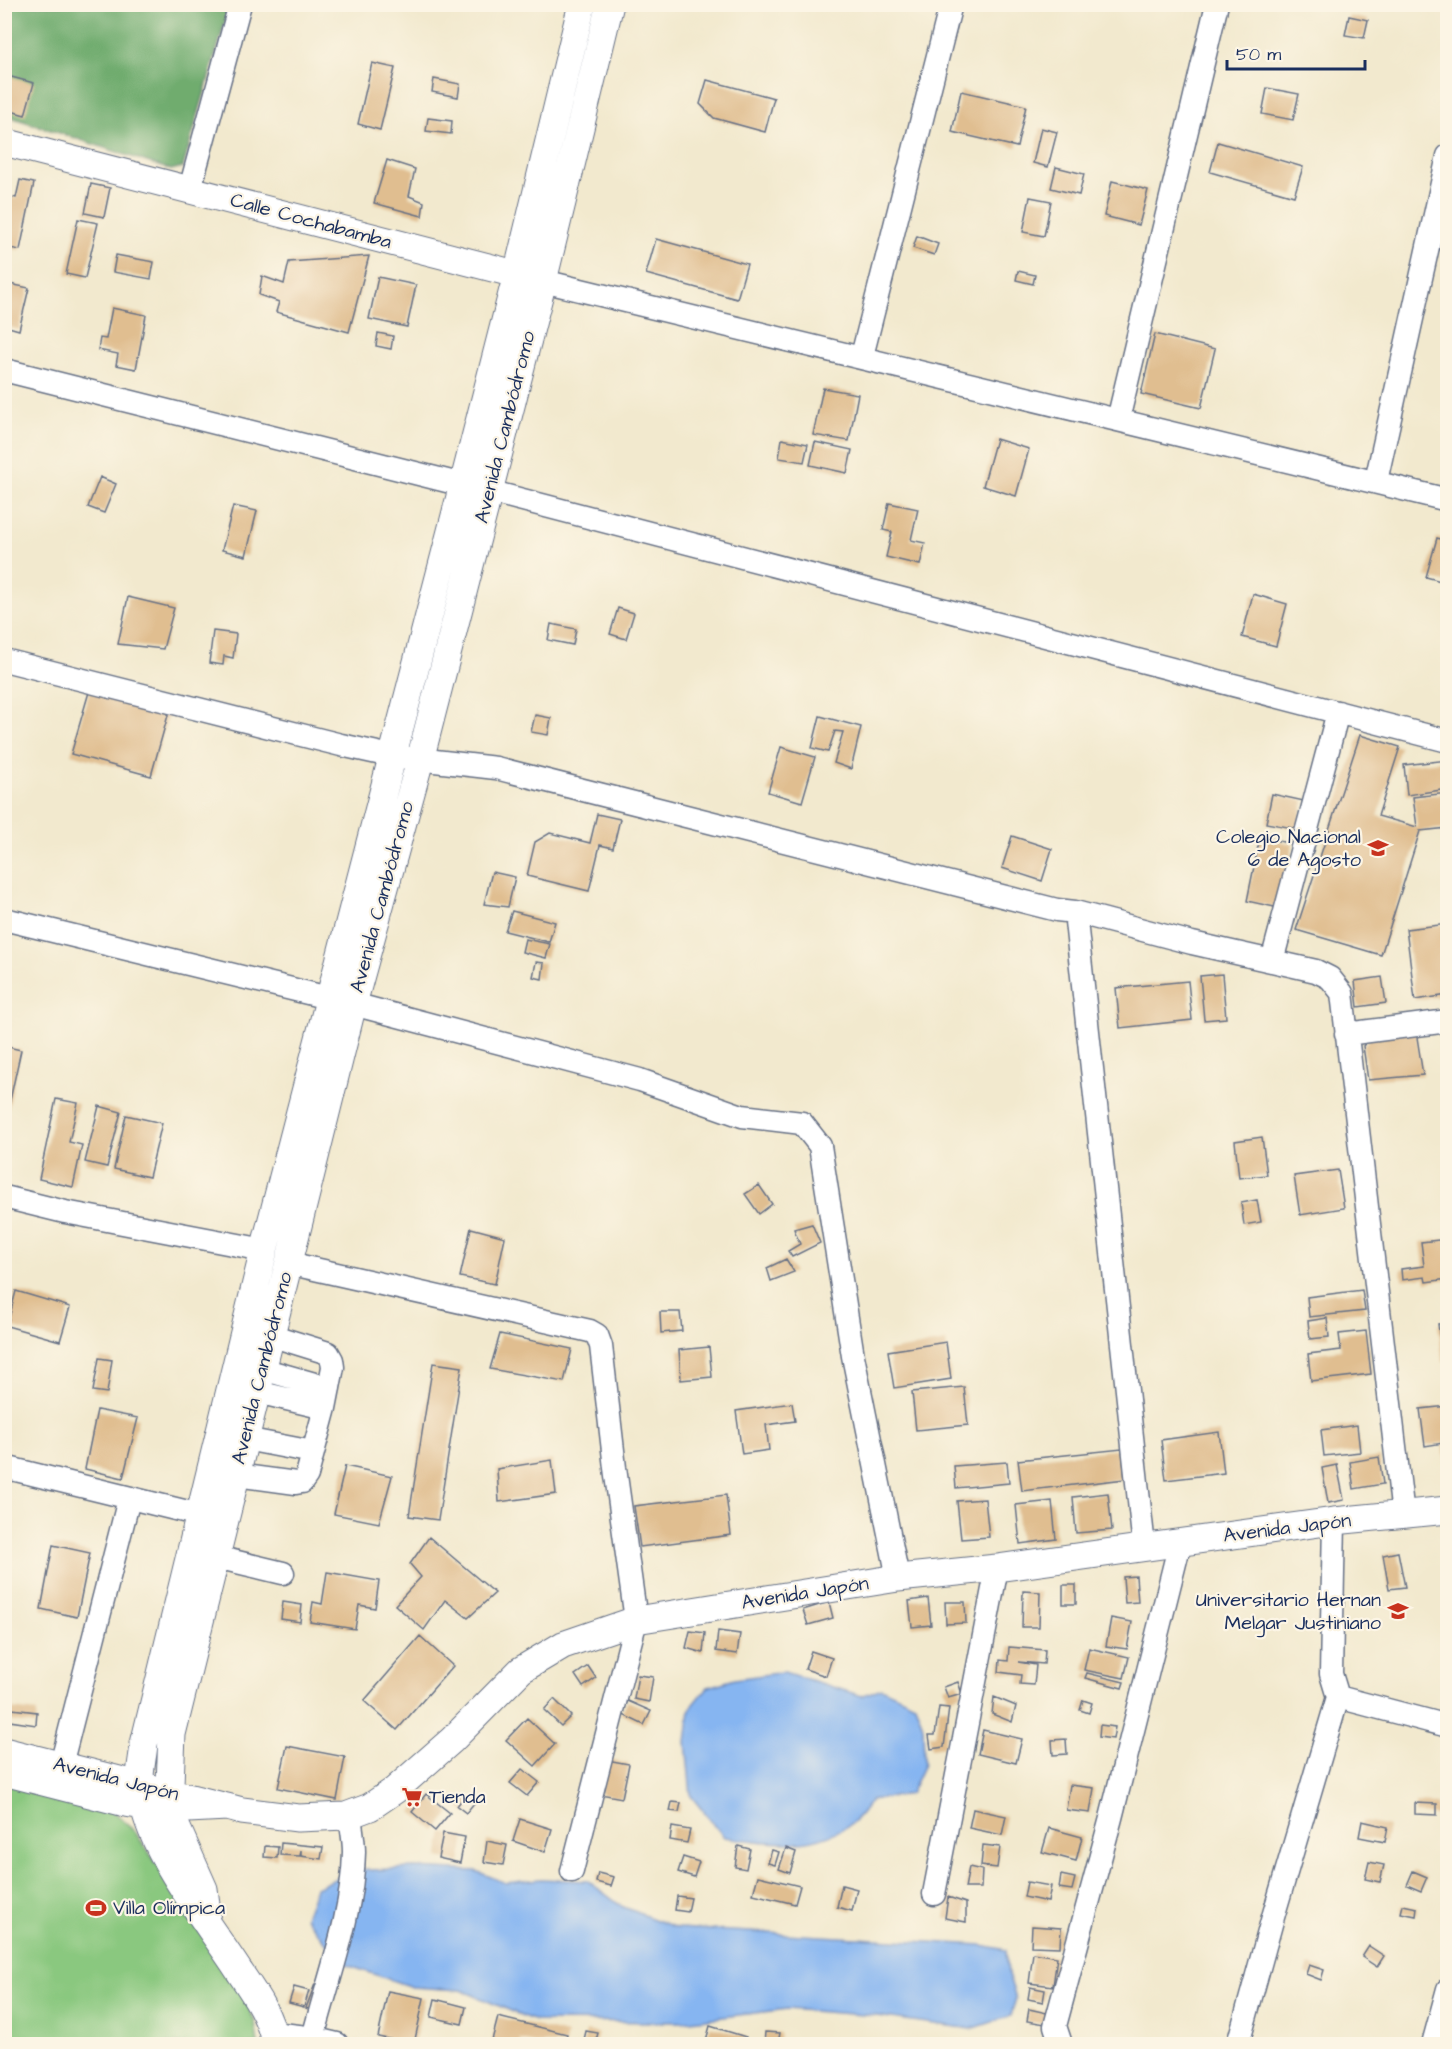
<svg xmlns="http://www.w3.org/2000/svg" width="1452" height="2049" font-family="'Architects Daughter',sans-serif">
  <style>
    .green { fill: #8ac87f; stroke: #527c6e; stroke-width: 1.5 }
    .forest { fill: #6fac6e; stroke: #456e66; stroke-width: 1.5 }
    .water { fill: #86b5f1; stroke: #5072a8; stroke-width: 1.5 }
    .building { fill: #e0be90 }
    .lines { fill: none; stroke-linecap: round; stroke-linejoin: round }
    .minor-casing { stroke: #667085; stroke-width: 25 }
    .tertiary-casing { stroke: #667085; stroke-width: 29 }
    .minor { stroke: #fff; stroke-width: 22 }
    .tertiary { stroke: #fff; stroke-width: 27 }
    .labels { text-anchor: middle; dominant-baseline: central; stroke-width: 4.5; stroke-linejoin: round; paint-order: stroke }
    .street-label { font-size: 20px; fill: #1b2f5e; stroke: #fcf5e5 }
    .poi-label { font-size: 20px; fill: #1b2f5e; stroke: #fcf5e5; text-anchor: end }
  </style>
  <rect width="100%" height="100%" fill="#fcf5e5"/>
  <filter id="ink" filterUnits="userSpaceOnUse"><feTurbulence type="fractalNoise" baseFrequency=".0167" numOctaves="2"/><feDisplacementMap in="SourceGraphic" scale="12" xChannelSelector="R" yChannelSelector="G"/><feConvolveMatrix kernelMatrix="1 2 1 2 8 2 1 2 1" color-interpolation-filters="sRGB"/></filter>
  <filter id="wash" filterUnits="userSpaceOnUse"><feTurbulence type="fractalNoise" baseFrequency=".008" numOctaves="4" result="noise"/><feDisplacementMap in="SourceGraphic" scale="24" xChannelSelector="R" yChannelSelector="G"/><feGaussianBlur stdDeviation="1.35" result="paint"/><feColorMatrix in="noise" values="0 0 0 0 0 0 0 0 0 0 0 0 0 0 0 0 0 1.4 0 .05"/><feComposite in="paint" operator="in"/></filter>
  <g filter="url(#wash)">
    <rect width="100%" height="100%" fill="#f2e9ce"/>
    <path class="green" d="M5 1774 103 1801 135 1832 240 1985 255 2023 258 2044H5Z"/>
    <path class="forest" d="M5 5H230L183 167 171 170 5 115Z"/>
    <path class="water" d="M784 1672 862 1696 881 1688 915 1704 923 1726 924 1764 910 1794 871 1800C866 1807 860 1816 853 1822 813 1851 770 1843 724 1837L691 1796 686 1742 690 1709 708 1687 735 1679Z
      M414 1868 476 1871 506 1883 540 1879 588 1881 621 1906 677 1928 982 1945 1006 1950 1008 1974 1016 1998 1011 2016 971 2029 877 2016 787 2009 682 2022 535 2021 461 1990 412 1987 344 1964 305 1917 316 1888 351 1871Z"/>
    <g id="blocks">
      <path class="building" d="M1349 16 1368 20 1364 38 1345 35Z
        M372 63 395 68 380 130 358 124Z
        M4 75 34 83 25 115 4 109Z
        M434 79 460 84 458 97 432 92Z
        M707 80 774 98 765 132 714 118 700 104Z
        M1267 88 1299 94 1293 120 1262 114Z
        M961 91 1026 106 1017 147 952 132Z
        M428 118 452 121 451 134 426 131Z
        M1041 128 1057 132 1048 167 1033 163Z
        M1218 142 1303 167 1294 196 1210 172Z
        M387 160 415 169 409 196 424 202 422 216 374 203Z
        M1056 167 1084 174 1079 195 1051 188Z
        M20 180 34 183 20 250 4 247V196L16 198Z
        M1112 181 1148 190 1139 225 1104 216Z
        M91 184 110 188 104 217 85 213Z
        M1030 197 1051 201 1044 236 1023 232Z
        M78 219 98 223 85 278 66 274Z
        M917 236 938 244 934 255 913 248Z
        M656 239 747 264 737 299 646 274Z
        M116 255 154 262 151 279 113 272Z
        M369 256 349 332 276 312 279 302 259 295 262 276 284 284 289 262Z
        M1018 271 1035 275 1033 284 1016 280Z
        M378 277 416 285 407 327 369 319Z
        M5 283 29 288 19 330 5 326Z
        M112 308 146 315 136 369 116 365 118 354 98 350 100 338 106 339Z
        M378 333 393 336 391 349 376 346Z
        M1155 334 1215 349 1201 408 1141 394Z
        M823 388 858 394 849 441 813 435Z
        M782 439 808 444 804 462 779 458Z
        M996 439 1029 449 1016 496 983 486Z
        M815 442 852 450 847 473 810 465Z
        M100 477 116 484 104 513 88 507Z
        M889 503 918 509 911 540 925 543 920 565 886 557 892 532 883 530Z
        M233 506 257 511 246 556 222 550Z
        M1437 538 1448 541V583L1426 577Z
        M1253 594 1287 604 1276 646 1242 637Z
        M128 597 174 608 163 649 118 644Z
        M618 608 634 613 626 639 610 634Z
        M551 624 576 629 573 645 548 640Z
        M213 631 236 634 233 658 224 656 223 665 209 663Z
        M91 685 170 708 151 776 71 754Z
        M535 715 551 718 548 735 531 732Z
        M820 716 861 727 851 769 834 763 843 732 835 731 828 752 812 748Z
        M1360 735 1400 747 1378 816 1417 827 1413 797 1448 793V828L1420 831 1381 955 1296 930Z
        M781 747 815 757 802 802 768 792Z
        M1448 760V789L1407 795 1404 765Z
        M1272 794 1304 801 1298 829 1266 823Z
        M597 814 620 819 613 848 600 845 589 891 527 876 535 842 550 833 590 843Z
        M1012 836 1052 849 1042 881 1002 868Z
        M1260 837 1293 844 1279 908 1247 901Z
        M492 872 515 877 508 907 484 904Z
        M512 911 555 922 549 942 505 931Z
        M1448 924V995L1415 1000 1406 929Z
        M525 939 550 944 546 958 522 952Z
        M536 962 544 963 542 979 533 977Z
        M1222 974 1226 1018 1204 1020 1200 976Z
        M1382 977 1386 1003 1358 1007 1355 981Z
        M1188 981 1192 1020 1120 1028 1116 988Z
        M1416 1031 1423 1075 1368 1080 1363 1046 1370 1038Z
        M4 1046 21 1050 7 1114 4 1113Z
        M56 1099 78 1103 69 1142 82 1145 73 1187 39 1179Z
        M99 1106 121 1112 107 1167 85 1162Z
        M126 1115 162 1123 149 1177 114 1169Z
        M1262 1137 1267 1175 1239 1178 1235 1141Z
        M1338 1170 1344 1208 1300 1215 1294 1176Z
        M759 1185 772 1204 759 1214 745 1194Z
        M1257 1200 1261 1222 1244 1225 1241 1203Z
        M812 1224 820 1243 792 1257 788 1251 800 1244 794 1229Z
        M471 1228 505 1237 495 1284 460 1277Z
        M1448 1239V1279L1426 1282 1425 1277 1402 1280 1401 1269 1424 1266 1421 1242Z
        M786 1259 794 1272 771 1281 767 1268Z
        M1362 1290 1365 1311 1309 1317 1307 1297Z
        M16 1291 70 1307 60 1341 7 1326Z
        M660 1312H680L682 1331 661 1333Z
        M1327 1318 1329 1337 1310 1339 1308 1321Z
        M1448 1323V1361L1443 1362 1438 1324Z
        M1366 1331 1371 1374 1311 1381 1308 1354 1341 1350 1339 1334Z
        M500 1334 572 1349 564 1382 490 1369Z
        M946 1342 951 1379 894 1388 888 1351Z
        M709 1347 712 1377 681 1380 679 1350Z
        M99 1358 112 1360 107 1393 93 1391Z
        M433 1363 462 1367 438 1520 409 1516Z
        M964 1387 968 1425 916 1430 912 1392Z
        M792 1403 795 1421 766 1425 769 1450 742 1454 736 1411Z
        M1448 1406V1466H1446L1443 1443 1425 1446 1420 1409Z
        M97 1410 138 1418 123 1478 85 1469Z
        M1357 1425 1360 1452 1324 1456 1321 1430Z
        M1219 1432 1224 1473 1166 1480 1161 1440Z
        M1122 1449 1125 1479 1022 1491 1018 1460Z
        M1379 1457 1383 1484 1354 1489 1350 1462Z
        M552 1460 556 1494 499 1502 497 1469Z
        M1007 1462 1009 1483 956 1488 954 1466Z
        M1337 1465 1344 1500 1328 1503 1322 1468Z
        M345 1466 392 1476 379 1523 334 1514Z
        M1108 1493 1112 1530 1076 1533 1073 1497Z
        M726 1495 731 1535 640 1547 634 1506Z
        M985 1499 989 1537 961 1539 957 1501Z
        M1052 1501 1056 1539 1020 1544 1016 1505Z
        M429 1537 495 1593 468 1618 445 1600 424 1630 395 1605 421 1577 410 1564Z
        M53 1545 90 1553 77 1617 41 1609Z
        M1398 1552 1405 1587 1389 1589 1383 1555Z
        M327 1572 379 1581 375 1608 359 1605 355 1629 310 1622 313 1602 322 1604Z
        M1136 1576 1138 1602 1125 1603 1123 1577Z
        M1063 1585H1076V1604H1063Z
        M1023 1591 1040 1592 1039 1627H1022Z
        M928 1598 931 1625 912 1627 909 1601Z
        M283 1602 302 1605 300 1622 281 1619Z
        M829 1602 833 1618 808 1625 803 1610Z
        M945 1602H965L966 1623 946 1624Z
        M1111 1618 1132 1622 1127 1649 1106 1646Z
        M690 1631 705 1633 703 1653 686 1648Z
        M718 1631 740 1634 737 1654 716 1651Z
        M420 1636 453 1666 397 1730 364 1701Z
        M1009 1647 1045 1650 1044 1664 1018 1662 1036 1665 1034 1685 1020 1684 1021 1675 999 1672 1000 1660 1008 1661Z
        M1089 1648 1129 1657 1124 1678 1084 1670Z
        M811 1651 832 1658 826 1676 805 1669Z
        M588 1666 596 1678 583 1687 575 1675Z
        M1087 1673 1124 1682 1122 1688 1085 1678Z
        M638 1675 653 1677 649 1702 634 1699Z
        M958 1682 962 1694 948 1698 944 1687Z
        M994 1697 1016 1706 1012 1722 992 1714Z
        M554 1699 571 1716 561 1726 544 1710Z
        M1083 1700 1092 1703 1089 1713 1080 1710Z
        M628 1701 651 1711 644 1725 621 1714Z
        M939 1707 949 1708 944 1747 931 1749 929 1735H935Z
        M12 1709 37 1712 36 1725 10 1721Z
        M527 1718 555 1744 535 1766 506 1740Z
        M1100 1725 1115 1727 1113 1739 1099 1737Z
        M983 1730 1022 1739 1016 1763 978 1754Z
        M1066 1739 1067 1754 1053 1755 1052 1740Z
        M287 1746 345 1757 337 1800 278 1788Z
        M607 1760 629 1764 622 1798 600 1794Z
        M522 1769 539 1782 527 1796 510 1783Z
        M1447 1781H1448V1796L1443 1795Z
        M1070 1785 1094 1788 1090 1813 1066 1810Z
        M426 1794 450 1813 435 1831 412 1812Z
        M465 1795 475 1802 466 1813 457 1806Z
        M672 1802 681 1803 679 1812 670 1811Z
        M1415 1803 1437 1804V1815L1415 1814Z
        M973 1809 1006 1816 1002 1835 969 1828Z
        M520 1819 552 1829 545 1852 513 1841Z
        M1362 1821 1388 1827 1385 1842 1359 1837Z
        M672 1827 690 1830 687 1843 670 1840Z
        M1049 1828 1082 1837 1076 1861 1042 1852Z
        M443 1833 465 1837 460 1863 438 1858Z
        M487 1841 507 1845 503 1865 484 1862Z
        M281 1843 323 1847 321 1859 301 1856V1850L300 1856 280 1855Z
        M983 1845 1000 1847 997 1868 981 1866Z
        M265 1846 278 1847 277 1858 264 1857Z
        M738 1846 750 1849 746 1869 735 1867Z
        M786 1848 796 1852 790 1873 779 1869Z
        M772 1850 779 1852 775 1865 768 1863Z
        M683 1857 699 1862 694 1877 678 1872Z
        M1369 1862 1384 1865 1380 1882 1365 1879Z
        M969 1867 982 1870 981 1888H965Z
        M1413 1871 1427 1877 1421 1891 1407 1885Z
        M598 1873 614 1877 611 1886 596 1882Z
        M1061 1875 1075 1878 1072 1890 1059 1888Z
        M758 1876 800 1886 795 1904 753 1894Z
        M1027 1882 1051 1886 1048 1902 1024 1897Z
        M842 1885 857 1889 852 1911 837 1907Z
        M677 1896 691 1898 688 1912 675 1910Z
        M948 1897 966 1903V1922L945 1918Z
        M1403 1905 1417 1908 1416 1916 1401 1913Z
        M1032 1926 1061 1928 1060 1947 1031 1946Z
        M1369 1946 1384 1956 1377 1967 1362 1957Z
        M1033 1953 1057 1957 1053 1986 1029 1983Z
        M1309 1965 1324 1970 1321 1980 1306 1974Z
        M315 1984 325 1987 316 2012 306 2008Z
        M294 1987 309 1991 304 2007 289 2003Z
        M1030 1987 1045 1990 1043 2002 1028 1999Z
        M388 1991 424 1998 414 2044 378 2037Z
        M435 1999 466 2007 462 2024 431 2017Z
        M1029 2009 1047 2013 1045 2024 1027 2021Z
        M498 2017 567 2034 565 2044H538L521 2040 520 2044H491Z
        M710 2026 746 2037 744 2044H705Z
        M586 2031 598 2033 595 2044H583Z
        M765 2032 780 2033 778 2044H764Z"/>
    </g>
  </g>
  <g filter="url(#ink)">
    <use href="#blocks" fill-opacity="0" stroke="#667085" stroke-width="1.5"/>
    <g class="lines">
      <g class="minor-casing">
        <path id="minor" d="M190 189 240 4
          M543 281 1448 500
          M862 356 951 4
          M4 370 463 485
          M1118 420 1217 4
          M1376 481 1448 156
          M488 491 1448 741
          M4 660 341 745 391 756 496 768 1057 910 1075 912 1192 943 1316 971 1330 978 1342 993 1403 1515
          M1075 912 1144 1547
          M4 919 353 1004 640 1080 742 1116 802 1123 820 1146 853 1356 898 1578
          M1272 961 1338 712
          M1346 1034 1448 1021
          M4 1197 65 1212 264 1250
          M288 1263 590 1331 597 1335 601 1346 615 1468 636 1620 572 1871
          M262 1369 329 1388
          M257 1392 325 1408
          M245 1439 313 1452
          M4 1467 200 1515
          M236 1475 296 1483 302 1482 307 1475 325 1408 333 1367 332 1360 328 1353 270 1335
          M216 1557 283 1573
          M1338 1697 1448 1726
          M61 1765 129 1499
          M934 1894 997 1568
          M273 2033 307 2037 337 2044
          M313 2038C328 1979 353 1913 354 1852 354 1839 351 1827 350 1814
          M1061 2044 1055 2026 1111 1818 1180 1543
          M1238 2044 1273 1917 1338 1697 1331 1674 1334 1521
          M1433 2044 1448 1989"/>
      </g>
      <g class="tertiary-casing">
        <path id="tertiary" d="M4 142 535 279
          M4 1751 227 1807 169 1810 125 1803 4 1772
          M227 1807 242 1811 298 1818 346 1816 370 1807 395 1790 452 1740 521 1670 563 1645 636 1620 898 1578 997 1568 1334 1521 1448 1510
          M207 1912 204 1889 169 1810 172 1734 353 1004 420 760 543 281 610 4
          M275 2044C271 2017 254 1993 239 1971 205 1918 146 1849 140 1785 139 1772 143 1757 144 1744L264 1250 463 485 517 274 582 4"/>
      </g>
      <use href="#minor" class="minor"/>
      <use href="#tertiary" class="tertiary"/>
    </g>
  </g>
  <defs>
    <g id="school-bare" transform="scale(1.62)"><path d="M0-5L7-2L0 1L-7-2ZM-4 1L0 2.5L4 1V4Q0 6-4 4Z" fill="#c8321e" stroke="#fcf5e5" stroke-width="2.5" paint-order="stroke"/></g>
    <g id="university-bare" transform="scale(1.62)"><path d="M0-5L7-2L0 1L-7-2ZM-4 1L0 2.5L4 1V4Q0 6-4 4Z" fill="#c8321e" stroke="#fcf5e5" stroke-width="2.5" paint-order="stroke"/></g>
    <g id="supermarket-bare" transform="scale(1.62)"><path d="M-6-5.5h2.5l.6 2H6L4.5 2H-2.5L-4.4-4H-6ZM-1.5 3.2a1.3 1.3 0 1 0 .1 0ZM3 3.2a1.3 1.3 0 1 0 .1 0Z" fill="#c8321e" stroke="#fcf5e5" stroke-width="2.5" paint-order="stroke"/></g>
    <g id="stadium-bare" transform="scale(1.62)"><path d="M0-5a6.5 5 0 1 0 0 10a6.5 5 0 1 0 0-10ZM-3.5-1.8h7v3.6h-7Z" fill="#c8321e" stroke="#fcf5e5" stroke-width="2.5" paint-order="stroke"/></g>
  </defs>
  <g fill-rule="evenodd">
    <use href="#school-bare" x="1378" y="848"/>
    <use href="#university-bare" x="1398" y="1611"/>
    <use href="#supermarket-bare" x="412" y="1797"/>
    <use href="#stadium-bare" x="96" y="1908"/>
  </g>
  <g class="labels">
    <g class="street-label">
      <text transform="translate(311 221) rotate(15)">Calle Cochabamba</text>
      <text transform="translate(505 427) rotate(-76)">Avenida Cambódromo</text>
      <text transform="translate(382 897) rotate(-75)">Avenida Cambódromo</text>
      <text transform="translate(262 1368) rotate(-76)">Avenida Cambódromo</text>
      <text transform="translate(1287 1528) rotate(-7)">Avenida Japón</text>
      <text transform="translate(805 1593) rotate(-9)">Avenida Japón</text>
      <text transform="translate(116 1779) rotate(14)">Avenida Japón</text>
    </g>
    <g class="poi-label">
      <text x="1361" y="837">Colegio Nacional<tspan x="1361" dy="23">6 de Agosto</tspan></text>
      <text x="1381" y="1600">Universitario Hernan<tspan x="1381" dy="23">Melgar Justiniano</tspan></text>
      <text x="429" y="1797" text-anchor="start">Tienda</text>
      <text x="113" y="1908" text-anchor="start">Villa Olímpica</text>
    </g>
  </g>
  <rect width="1452" height="2049" fill="none" stroke="#fcf5e5" stroke-width="24"/>
  <path d="M1227 60v9h138v-9" fill="none" stroke="#1b2f5e" stroke-width="3"/>
  <text x="1236" y="60" font-size="18" fill="#1b2f5e" stroke="#fcf5e5" stroke-width="4.5" paint-order="stroke">50 m</text>
</svg>
